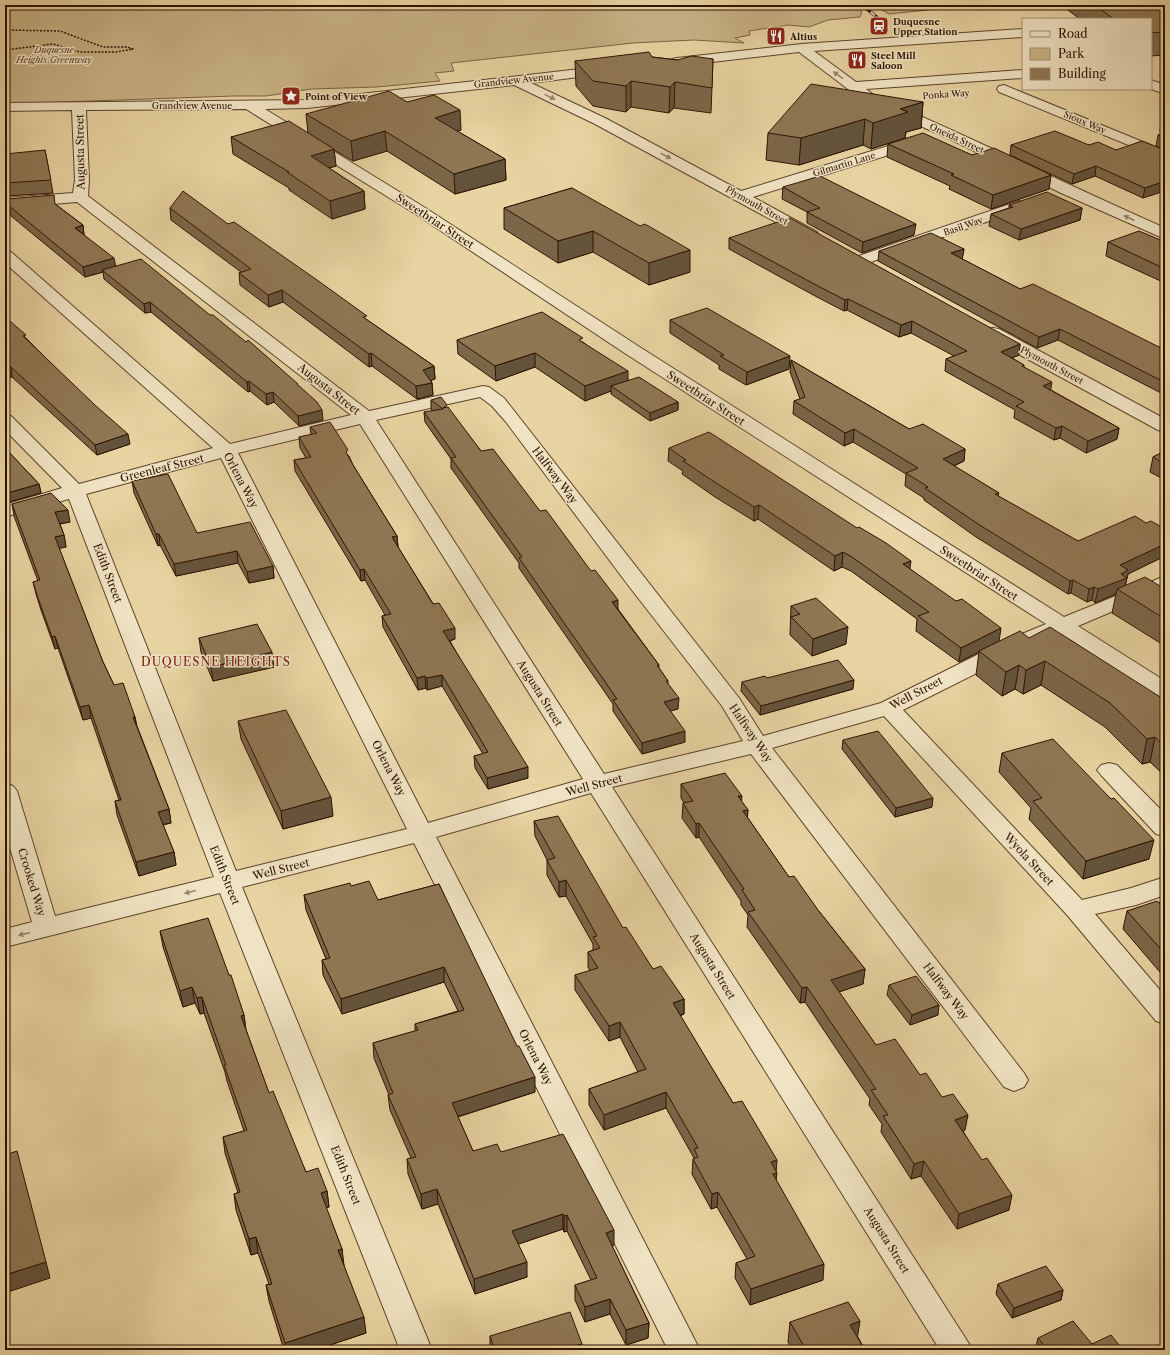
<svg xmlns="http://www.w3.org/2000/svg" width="1170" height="1355" font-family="'Libre Caslon Text',serif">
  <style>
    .green { fill: #c8b386; stroke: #7b6343 }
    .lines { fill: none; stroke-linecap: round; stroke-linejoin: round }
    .minor-casing { stroke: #5c4328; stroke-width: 2 }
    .path { stroke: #2e1300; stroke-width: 1.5; stroke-dasharray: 2 1.5; stroke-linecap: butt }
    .minor { fill: #f0e3c3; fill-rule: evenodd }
    .rail-casing { stroke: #2e1300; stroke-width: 3 }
    .rail { stroke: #f0e3c3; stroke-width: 2; stroke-dasharray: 5.5; stroke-linecap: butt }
    .wall { fill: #7b6648; stroke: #2e1300 }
    .shaded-wall { fill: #64533b; stroke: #2e1300 }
    .building { fill: #8f7754; stroke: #2e1300 }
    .oneway { fill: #99856b }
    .labels { text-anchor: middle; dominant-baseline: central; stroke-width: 3; stroke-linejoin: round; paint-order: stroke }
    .far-poi-label { font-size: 9px; font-weight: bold; fill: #2e1300; stroke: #f0e3c3; text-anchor: start }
    .far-park-label { font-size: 9px; font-style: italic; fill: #5c4328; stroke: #f0e3c3 }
    .far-street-label { font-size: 9px; fill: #2e1300; stroke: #f0e3c3 }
    .street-label { font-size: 11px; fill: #2e1300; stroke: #f0e3c3 }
    .neighbourhood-label { font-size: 12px; letter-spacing: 1px; fill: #7a1f14; stroke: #f0e3c3 }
  </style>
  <rect width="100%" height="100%" fill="#e8d4a2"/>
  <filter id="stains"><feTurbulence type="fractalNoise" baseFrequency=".005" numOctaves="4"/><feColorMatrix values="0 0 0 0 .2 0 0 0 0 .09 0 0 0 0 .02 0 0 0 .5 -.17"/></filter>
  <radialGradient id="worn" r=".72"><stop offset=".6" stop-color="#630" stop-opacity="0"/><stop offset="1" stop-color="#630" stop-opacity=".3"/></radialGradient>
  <path class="green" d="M5 5H853L862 12 860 17 828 20 809 27 788 25 749 31 750 35 735 38 744 43 694 40 633 43 451 63 454 71 435 73 440 81 377 87 311 89 266 96H233L5 104Z
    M873 5H990L992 7H957L889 14Z"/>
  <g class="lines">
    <g class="minor-casing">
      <path id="minor" d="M1023 29V37L814 51 856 82 1023 70V78L866 89 875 96C972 138 1068 185 1165 228V239L1061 193 941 135 865 102 799 52 677 66 672 65 670 62 672 59 677 58 802 44Z
        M606 66 611 67 613 70 611 73 531 83 605 118 741 191 911 139H921L923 142 921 145 753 197 817 232 819 235 817 238H805L595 124 514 85 307 108 265 109 427 209 635 344 1064 617 1165 576V589L1078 626 1165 681V698L1157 696 1061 634 1021 651 903 710 1082 900 1131 888 1165 877V895L1136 905 1095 914 1165 996V1024L1156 1021 1068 916 884 716 772 748 1024 1073 1028 1080 1024 1087 1014 1091 1004 1087 751 754 612 787 973 1350H940L591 793 436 837 700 1350H668L414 843 242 887 432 1350H400L220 893 5 947V929L32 922 5 831V783L13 786 17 791 55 916 214 877 69 499 5 517V505L62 488 5 430V415L11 416 79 484 213 448 5 263V250L11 252 230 444 351 415 77 202 5 208V198L73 193 75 180 72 110 5 111V103L307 100ZM246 109 417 215 623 352 1046 624 1005 641 881 703 763 736 739 698 504 398 489 387 483 386 369 411 88 196 89 180 86 110ZM480 397 492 406 506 422 628 585 722 706 743 741 604 774 376 420ZM360 424 583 779 428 823 238 453ZM221 458 407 829 236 871 86 494Z
        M1151 80 1165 85V94L1151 89Z
        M1004 85 1165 151V160L999 92 997 89 999 86Z
        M1019 201 1024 203 1027 206 1024 209 865 264 859 266 853 264 851 261 853 258Z
        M993 328 999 329 1165 419V432L1158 430 987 337 984 333 987 329Z
        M1109 763 1117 765 1165 814V836L1156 834 1101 775 1097 770 1101 765Z"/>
    </g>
    <path class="path" d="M5 30 60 31 103 47H127L133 49 116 52H80L53 44 5 50"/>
    <use href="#minor" class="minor"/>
    <g class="rail-casing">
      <path id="rail" d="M862 5 878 18"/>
    </g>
    <use href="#rail" class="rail"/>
  </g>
  <path class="wall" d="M1065 5H1161L1160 7H1165V55L1151 56V19H1080L1065 8Z
    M652 57 677 60 713 59 711 113 674 108 669 113 631 107 626 112 593 106 576 86 575 61Z
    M407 102 461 130 457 131 505 159 506 180 455 194 387 151 353 161 334 150 336 166 329 168 364 191 365 209 332 219 289 190V188L233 154 231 137 308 133 306 114Z
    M923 102 921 128 906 132 905 138 871 149 863 145 799 165 766 160 768 133Z
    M1165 119V133L1160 131 1161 121Z
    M1165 133V150L1156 146 1158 135Z
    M888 144 972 155 1051 175 1049 189 991 209 949 189 950 186 887 157Z
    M1011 145H1089L1116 150H1165L1143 198 1095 176 1072 184 1010 155Z
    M45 150 53 193 6 196 5 191V167Z
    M783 187 914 235 862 253 807 223V212L782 199Z
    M572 188 690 272 649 285 593 252 558 263 504 229V208Z
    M8 199 55 204 83 225 84 235 115 266 210 315 299 386 323 420 299 426 274 402 267 405 250 391 248 392 151 312 145 313 104 279 103 272 85 277 11 216Z
    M1009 205 1082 208 1080 220 1019 240 989 226 991 214 1009 208Z
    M170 208 228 224 434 366 435 379 431 380 432 383 433 395 417 399 372 366 369 367 283 302 269 307 240 285 239 273 241 272 171 220Z
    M729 238 1020 344 1019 355 1012 358 1024 365V367L1051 390 1119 428 1117 439 1086 453 1060 438 1054 440 1014 418 1015 410 945 371 946 359 954 356 911 333 899 337 847 310 844 311 817 297 729 249Z
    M1108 242H1165V283L1106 256Z
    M964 249 962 259 1020 289 1165 350V393H1161L1058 340 1037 348 878 261 879 251Z
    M5 317 26 338 130 444 97 455 12 377H10L5 372Z
    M670 320 789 369 746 385 719 369V365L670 333Z
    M457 340 583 342 628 380 678 402V410L650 421 611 394V391L585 401 535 367 496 381 458 354Z
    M791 360 909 429 965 449 964 461 954 466 999 493 998 496 1078 541 1146 523 1165 529V556L1128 574 1125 586 1165 589V646L1112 613 1116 594 1095 603 1092 600 1087 602 1071 593 1068 594 976 537 924 500V498L905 486 906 474 853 442 844 446 793 414 794 401 800 399 790 372Z
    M431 400 447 408 481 451 540 511 618 609 659 665V668L668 681V685L678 709 670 711 685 742 642 754 613 711V704L519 568V563L451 468V459L425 422 424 412 433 411 431 409Z
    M310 427 349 456 353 465 397 536 398 547 455 639 450 641 528 778 488 789 475 768 474 756 483 754 442 686 427 690 426 688 418 690 383 627 382 616 385 615 365 580 361 581 295 471 294 460 306 458 300 448 299 437 311 435Z
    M5 448 39 484 41 493 9 502 6 493H5Z
    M669 448 910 569 999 642 1029 638 1165 700V776L1150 762 1142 764 1105 727 1041 685 1023 694 1015 689 1002 696 976 675 979 652 959 662 916 631 917 619 851 571 842 567 834 571 758 519 754 521 715 497 682 474 683 471 668 461Z
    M1165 451V480L1150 472 1153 457Z
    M132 481 197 533 273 566 274 578 249 583 238 563 176 576 160 545 158 546 134 493Z
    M12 504 70 522 60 524 64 535 66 547 59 548 103 662 114 685 135 717 137 726 169 809 171 823 163 825 174 852 176 865 139 876 117 815 115 801 119 800 91 718 83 720 58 648 55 649 41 610 36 594 33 582 38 581 14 516Z
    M791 606 846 644 812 656 790 635Z
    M199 638 274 667 213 681 201 652Z
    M767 678 853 689 760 715 741 691 742 682Z
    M238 721 333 816 283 829 241 739Z
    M843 740 932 807 895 817 842 749Z
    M1002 753 1111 799 1149 859 1083 879 1029 819 1031 808 999 772Z
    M681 784 741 801 748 810 747 817 789 877 818 910 865 969 863 984 839 992 876 1045 920 1075 965 1130 963 1131 1009 1210 957 1229 921 1176 911 1179 881 1132 882 1124 869 1105 870 1099 805 1002 800 1003 747 927 748 915 741 905V901L699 837 696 838 682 818 683 803H684L681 798Z
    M534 821 623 928 653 969 684 999V1014L680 1016 733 1103 776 1171V1180L823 1280 750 1305 735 1278 736 1263 747 1259 717 1207 711 1209 692 1174 693 1159H694V1158L666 1108 604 1130 589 1105V1089L638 1072 620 1037 609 1041 575 990V975L590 971 588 967V952L593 950V944L566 896 559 897 547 875V860L535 836Z
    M439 884 535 1092 458 1117 473 1151 501 1152 614 1245 612 1246 649 1323 648 1338 626 1345 610 1314 585 1322 575 1300V1285L591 1280 567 1231 564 1232 563 1229 518 1244 527 1277 475 1294 438 1204 422 1209 408 1174 407 1159 411 1158 390 1110 388 1095H389L374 1058 373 1043 415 1031V1024L458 1011 444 982 342 1014 323 975 322 960 326 959 306 910 304 895 351 886 378 900Z
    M1165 901V978L1123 929 1127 911Z
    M160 931 229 975 244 1015 246 1030 269 1093 306 1172 327 1191 329 1207 326 1208 342 1249 343 1263 366 1333 315 1350H284L269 1301 266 1285 269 1284 258 1253 251 1255 236 1210 234 1194 238 1193 225 1153 223 1137 244 1131 227 1081 225 1072 204 1013 200 1014 195 1003 183 1007 163 947Z
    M889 985 938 1015 910 1025 887 995Z
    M998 1284 1063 1290 1061 1300 1012 1318 996 1294Z
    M790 1322 858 1337 865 1350H793L788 1342Z
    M490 1336 582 1350H490Z
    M1038 1338 1092 1344 1123 1350H1035Z"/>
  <path class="shaded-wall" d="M631 81V107L626 112V86Z
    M675 82 674 108 669 113 670 87Z
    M923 102 921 128 906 132 905 138 871 149 873 123 900 109Z
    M460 110 461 130 435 138V118Z
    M865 119 863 145 799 165 801 138Z
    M385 131 387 151 353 161 351 141Z
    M334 149 336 166 312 173 311 156Z
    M505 159 506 180 455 194 454 174Z
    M1096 166 1095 176 1072 184 1074 174Z
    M1051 175 1049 189 991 209 993 195Z
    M1165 181V191L1143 198 1145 188Z
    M364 191 365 209 332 219 330 201Z
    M1082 208 1080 220 1019 240 1021 229Z
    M916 224 914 235 862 253 863 242Z
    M83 225 84 235 75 228Z
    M593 231V252L558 263V241Z
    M964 249 962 260 951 253Z
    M690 250V272L649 285V263Z
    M114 258 116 268 102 270 103 272 85 277 83 267Z
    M282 290 283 302 269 307 268 295Z
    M848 299 847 310 844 311 845 300Z
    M150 302 151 312 145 313 144 304Z
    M912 321 911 333 899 337 901 325Z
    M1060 329 1058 340 1037 348 1039 337Z
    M1020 344 1019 355 999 363 1001 352Z
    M371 353 372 366 369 367V354Z
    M535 353V367L496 381 495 366Z
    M790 356 789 369 746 385 747 372Z
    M434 366 435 379 424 383 423 370Z
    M8 367H11L12 377H10Z
    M628 371V385L611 386V391L585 401V386Z
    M249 381 250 391 248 392 247 382Z
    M1052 382 1050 394 1043 386Z
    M432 383 433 395 417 399 416 386Z
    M273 392 274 402 267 405 266 394Z
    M678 402V410L650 421V413Z
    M322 410 323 420 299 426 298 416Z
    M1062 426 1060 438 1054 440 1056 428Z
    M1119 428 1117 439 1086 453 1088 441Z
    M854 429 853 442 844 446 845 433Z
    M128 434 130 444 97 455 95 445Z
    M965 449 964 461 942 471 943 459Z
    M39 484 41 493 9 502 7 493Z
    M759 505 758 519 754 521V507Z
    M68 510 70 522 58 524 55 512Z
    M156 534H159L160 545 158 546Z
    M64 535 66 547 57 549 55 537Z
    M397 536 398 547 392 537Z
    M1165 544V556L1128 574 1124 591 1117 589 1116 594 1095 603 1098 589 1120 565Z
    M237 551 238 563 176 576 174 564Z
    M843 552 842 567 834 571 835 556Z
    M911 561 909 575 903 564Z
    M273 566 274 578 249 583 247 572Z
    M364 569 365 580 361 581 360 570Z
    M1073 580 1071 593 1068 594 1070 581Z
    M1094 587 1092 600 1087 602 1089 589Z
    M618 600V611L612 602Z
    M848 627 846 644 812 656 813 639Z
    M455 628V639L444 642 443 631Z
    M1001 628 999 642 979 651V652L959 662 961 648Z
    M55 636 58 648 55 649 52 637Z
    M272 652 274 667 213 681 211 667Z
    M1045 661 1041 685 1023 694 1026 670Z
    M1019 665 1015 689 1002 696 1006 672Z
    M442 675V686L427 690V678Z
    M425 676 426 688 418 690 417 678Z
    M854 680 853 689 760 715 761 706Z
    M679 698 678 709 663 713 664 702Z
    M89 705 91 718 83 720 80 707Z
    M133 717H135L137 730Z
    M685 731V742L642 754V743Z
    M1155 737 1150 762 1142 764 1147 739Z
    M528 767V778L488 789 487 778Z
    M738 796H742L741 810Z
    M331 797 333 816 283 829 281 811Z
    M933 798 932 807 895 817 896 808Z
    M169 809 171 823 160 825 158 812Z
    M748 810 747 824 743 811Z
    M699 823V837L696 838V824Z
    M1154 840 1149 859 1083 879 1086 861Z
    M174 852 176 865 139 876 136 862Z
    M566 880V896L559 897V882Z
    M444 967V982L342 1014 341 999Z
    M865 969 863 984 829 995 831 980Z
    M192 987 195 1003 183 1007 180 991Z
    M807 987 805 1002 800 1003 802 988Z
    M202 997 204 1013 200 1014 197 998Z
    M684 999V1014L672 1018 673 1003Z
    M939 1005 938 1015 910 1025 912 1015Z
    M244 1015 246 1031 241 1016Z
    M620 1022V1037L609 1041V1026Z
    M535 1077V1092L453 1118 452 1103Z
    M666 1092V1108L604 1130V1115Z
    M968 1115 965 1130 952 1135 955 1120Z
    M777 1160 776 1173H777L775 1188 771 1162Z
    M924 1161 921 1176 911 1179 914 1164Z
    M437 1189 438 1204 422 1209 421 1194Z
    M327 1191 329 1207 323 1209 321 1193Z
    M718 1192 717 1207 711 1209 712 1194Z
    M1012 1195 1009 1210 957 1229 959 1214Z
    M563 1214V1229L513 1246 512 1231Z
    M567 1215V1231L564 1232V1216Z
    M614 1230V1245L606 1248V1233Z
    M256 1237 258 1253 251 1255 249 1239Z
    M342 1249 344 1265 338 1250Z
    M46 1262 50 1278 5 1293V1275Z
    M527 1262V1277L475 1294 474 1279Z
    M824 1264 823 1280 750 1305 751 1289Z
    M1063 1290 1061 1300 1012 1318 1014 1308Z
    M610 1299V1314L585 1322V1307Z
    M364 1317 366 1333 315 1350H286L285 1343Z
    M860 1321 857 1340 850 1325Z
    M649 1323 648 1338 626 1345V1330Z
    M582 1344V1350H570V1347Z"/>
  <path class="building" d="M1094 5H1154V7L1164 6 1165 7V32L1151 33V19H1114Z
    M649 52 652 57 677 60 692 56 713 59 712 88 675 82 670 87 631 81 626 86 593 81 575 61Z
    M811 84 923 102 900 109 908 112 873 123 865 119 801 138 768 133Z
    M389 91 407 102 434 95 460 110 435 118 505 159 454 174 385 131 351 141 306 114Z
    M289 121 334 149 311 156 364 191 330 201 287 172H289L231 137Z
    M1055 131 1089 145 1098 142 1116 150 1142 141 1165 150V181L1145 188 1096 166 1074 174 1011 145Z
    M923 133 972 155 994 148 1051 175 993 195 951 175 954 174 888 144Z
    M1165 133V139L1158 135Z
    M45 150 51 180 5 183V154Z
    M820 176 916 224 863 242 807 212 820 208 783 187Z
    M572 188 640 226 645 224 690 250 649 263 593 231 558 241 504 208Z
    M183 191 228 224 234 222 317 280 367 316 363 317 434 366 423 370 432 383 416 386 371 353 369 354 282 290 268 295 239 273 251 269 170 208Z
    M1047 192 1082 208 1021 229 991 214 1013 207 1009 205Z
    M54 195 55 204 83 225 75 228 114 258 83 267 9 206 8 199Z
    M790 218 1020 344 1001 352 1024 365 1022 366 1052 382 1043 386 1119 428 1088 441 1062 426 1056 428 1016 406 1024 402 946 359 967 351 912 321 901 325 848 299 845 300 818 286 729 238Z
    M1139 231 1165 242V269L1108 242Z
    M931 233 964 249 951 253 1020 289 1033 284 1165 350V382H1164L1060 329 1039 337 879 251Z
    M141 259 210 315H213L246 342 248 340 298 384H297L317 402 322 410 298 416 273 392 266 394 249 381 247 382 150 302 144 304 102 270Z
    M707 308 790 356 747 372 720 356 724 355 670 320Z
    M542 312 583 338 579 340 628 371 585 386 535 353 495 366 457 340Z
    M5 317 10 321 26 335 23 336 96 406 128 434 95 445 11 367H8L5 364Z
    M791 360 909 429 923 424 965 449 943 459 999 493 995 494 1078 541 1135 516 1146 523 1151 521 1165 529V544L1120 565 1128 570 1121 574 1127 578 1098 589 1094 587 1089 589 1073 580 1070 581 978 524 925 488 928 487 906 473 918 468 854 429 845 433 794 401 805 397Z
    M639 377 678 402 650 413 611 386Z
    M441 397 447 405 443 408 448 407 481 451 493 449 540 511 546 510 591 571 595 570 618 600 612 602 659 665H657L668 681H666L679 698 664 702 685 731 642 743 613 700 617 699 519 558 522 557 451 458 456 457 424 412 443 409 431 400Z
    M330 422 348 450 346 452 353 465 397 536 392 537 433 604 439 603 455 628 443 631 528 767 487 778 474 756 488 752 442 675 427 678 425 676 417 678 382 616 391 614 364 569 360 570 294 460 311 457 299 437 317 433 310 427Z
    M709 432 857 528 859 527 886 543 911 561 903 564 956 601 962 599 1001 628 961 648 918 616 929 612 852 557 843 552 835 556 759 505 754 507 716 483 683 461 686 460 669 448Z
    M5 448 39 484 7 493 5 487Z
    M1165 451V464L1153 457Z
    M168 474 197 533 250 522 273 566 247 572 237 551 174 564 159 534H156L132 481Z
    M51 493 68 510 55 512 64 535 55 537 103 662 114 685 123 683 135 717H133L169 809 158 812 174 852 136 862 115 801 121 800 89 705 80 707 55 636 52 637 38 598 33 582 40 580 12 504Z
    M1145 577 1165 589V619L1117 589Z
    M816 598 848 627 813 639 791 617 800 614 791 606Z
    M257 624 272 652 211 667 199 638Z
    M1050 627 1165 700V747L1155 737 1147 739 1110 703 1045 661 1026 670 1019 665 1006 672 979 651 1020 631 1029 638Z
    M838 660 854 680 761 706 742 682 765 676 767 678Z
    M286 710 331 797 281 811 238 721Z
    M878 731 933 798 896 808 843 740Z
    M1053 739 1111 799 1114 798 1154 840 1086 861 1033 801 1042 798 1002 753Z
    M725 773 742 796H738L748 810 743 811 789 877 794 876 818 910 865 969 831 980 876 1045 895 1039 920 1075 926 1073 942 1097 953 1094 968 1115 955 1120 982 1160 987 1158 1012 1195 959 1214 924 1161 914 1164 883 1116 888 1115 871 1090 876 1089 807 987 802 988 748 912 755 910 742 890 744 889 699 823 696 824 683 803 693 801 681 784Z
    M558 816 623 928 626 927 653 969 661 966 684 999 673 1003 733 1103 742 1101 777 1160 771 1162 777 1173 773 1174 824 1264 751 1289 736 1263 755 1256 718 1192 712 1194 693 1159 698 1157 694 1149 698 1148 666 1092 604 1115 589 1089 646 1069 620 1022 609 1026 575 975 598 968 588 952 600 948 593 937 597 936 566 880 559 882 547 860 555 858 534 821Z
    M369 881 378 900 439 884 517 1046H519L535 1077 452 1103 473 1151 497 1144 501 1152 563 1134 614 1230 606 1233 649 1323 626 1330 610 1299 585 1307 575 1285 597 1278 567 1215 564 1216 563 1214 512 1231 527 1262 474 1279 437 1189 421 1194 407 1159 416 1157 388 1095 393 1093 373 1043 418 1030 415 1024 464 1010 444 967 341 999 322 960 330 958 304 895 350 883 351 886Z
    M1157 901 1159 903 1165 901V954L1127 911Z
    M208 918 229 975H231L244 1015 241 1016 269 1093 273 1091 306 1172 318 1168 327 1191 321 1193 342 1249 338 1250 364 1317 285 1343 266 1285 272 1284 256 1237 249 1239 234 1194 240 1192 223 1137 247 1130 224 1065H226L202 997 197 998 192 987 180 991 160 931Z
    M916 976 939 1005 912 1015 889 985Z
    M5 1143 8 1154 17 1151 46 1262 5 1275Z
    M1046 1266 1063 1290 1014 1308 998 1284Z
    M848 1302 860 1321 850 1325 865 1350H806L790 1322Z
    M570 1312 582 1344 570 1347 571 1350H495L490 1336Z
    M1073 1321 1092 1344 1111 1335 1123 1350H1048L1038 1338Z"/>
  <defs><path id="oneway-solid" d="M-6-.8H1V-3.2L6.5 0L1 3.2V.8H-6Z"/></defs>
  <g class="oneway">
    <use href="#oneway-solid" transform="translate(838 75) rotate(-144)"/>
    <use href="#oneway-solid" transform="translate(550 97) rotate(26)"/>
    <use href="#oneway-solid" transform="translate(666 156) rotate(28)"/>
    <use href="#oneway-solid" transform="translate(1129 218) rotate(-156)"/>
    <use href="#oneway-solid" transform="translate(190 892) rotate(166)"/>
    <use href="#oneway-solid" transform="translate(24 934) rotate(167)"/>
  </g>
  <defs>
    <g id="station-square" transform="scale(1)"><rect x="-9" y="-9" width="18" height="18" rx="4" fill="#8f2418" stroke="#f0e3c3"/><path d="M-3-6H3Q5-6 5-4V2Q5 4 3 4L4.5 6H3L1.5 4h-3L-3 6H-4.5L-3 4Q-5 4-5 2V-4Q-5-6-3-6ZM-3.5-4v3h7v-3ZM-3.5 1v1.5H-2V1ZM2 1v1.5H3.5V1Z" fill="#fff"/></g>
    <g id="restaurant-square" transform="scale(1)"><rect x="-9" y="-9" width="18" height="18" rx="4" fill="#8f2418" stroke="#f0e3c3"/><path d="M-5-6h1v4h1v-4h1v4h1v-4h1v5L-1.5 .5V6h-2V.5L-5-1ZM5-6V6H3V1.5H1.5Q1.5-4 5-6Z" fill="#fff"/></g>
    <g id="sight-square" transform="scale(1)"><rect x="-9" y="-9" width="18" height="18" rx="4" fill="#8f2418" stroke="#f0e3c3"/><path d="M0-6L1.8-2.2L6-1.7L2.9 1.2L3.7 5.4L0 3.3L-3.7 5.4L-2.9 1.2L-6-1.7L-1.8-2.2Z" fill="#fff"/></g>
  </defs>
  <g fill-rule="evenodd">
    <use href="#station-square" x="879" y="26"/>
    <use href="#restaurant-square" x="776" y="36"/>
    <use href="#restaurant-square" x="857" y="60"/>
    <use href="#sight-square" x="291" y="96"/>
  </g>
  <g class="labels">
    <g class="far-poi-label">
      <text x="893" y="21">Duquesne<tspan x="893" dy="10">Upper Station</tspan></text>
      <text x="790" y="36">Altius</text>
      <text x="871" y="55">Steel Mill<tspan x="871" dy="10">Saloon</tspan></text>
      <text x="305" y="96">Point of View</text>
    </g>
    <g class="far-park-label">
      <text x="54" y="49">Duquesne<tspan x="54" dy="10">Heights Greenway</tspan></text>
    </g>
    <g class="far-street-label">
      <text transform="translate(514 80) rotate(-6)">Grandview Avenue</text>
      <text transform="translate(946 94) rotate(-4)">Ponka Way</text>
      <text x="192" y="105">Grandview Avenue</text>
      <text transform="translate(1085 122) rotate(23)">Sioux Way</text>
      <text transform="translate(957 138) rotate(25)">Oneida Street</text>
      <text transform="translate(844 164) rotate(-17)">Gilmartin Lane</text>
      <text transform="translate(757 205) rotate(29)">Plymouth Street</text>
      <text transform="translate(963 226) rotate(-19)">Basil Way</text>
      <text transform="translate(1052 365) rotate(28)">Plymouth Street</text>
    </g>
    <g class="street-label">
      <text transform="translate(80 152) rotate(-91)">Augusta Street</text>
      <text transform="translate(435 221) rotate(33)">Sweetbriar Street</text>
      <text transform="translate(329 389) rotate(38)">Augusta Street</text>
      <text transform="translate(706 398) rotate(33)">Sweetbriar Street</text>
      <text transform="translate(162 468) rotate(-14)">Greenleaf Street</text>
      <text transform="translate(555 475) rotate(53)">Halfway Way</text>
      <text transform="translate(241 480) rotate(62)">Orlena Way</text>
      <text transform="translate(108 573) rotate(69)">Edith Street</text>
      <text transform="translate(979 573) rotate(33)">Sweetbriar Street</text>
      <text transform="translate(540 693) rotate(58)">Augusta Street</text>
      <text transform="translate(916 693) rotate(-28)">Well Street</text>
      <text transform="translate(751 733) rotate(56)">Halfway Way</text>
      <text transform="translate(389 768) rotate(63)">Orlena Way</text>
      <text transform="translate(594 785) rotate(-15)">Well Street</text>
      <text transform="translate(1029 859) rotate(47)">Wyola Street</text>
      <text transform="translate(281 869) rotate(-14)">Well Street</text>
      <text transform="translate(225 875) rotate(68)">Edith Street</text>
      <text transform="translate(32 882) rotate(73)">Crooked Way</text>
      <text transform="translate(713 966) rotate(58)">Augusta Street</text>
      <text transform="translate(946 991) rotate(53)">Halfway Way</text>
      <text transform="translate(536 1057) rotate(63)">Orlena Way</text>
      <text transform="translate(346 1175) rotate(68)">Edith Street</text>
      <text transform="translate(887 1240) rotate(58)">Augusta Street</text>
    </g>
    <g class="neighbourhood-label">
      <text x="216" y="661">DUQUESNE HEIGHTS</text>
    </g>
  </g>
  <rect width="1170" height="1355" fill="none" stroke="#e8d4a2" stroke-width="20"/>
  <rect x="6" y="6" width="1158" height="1343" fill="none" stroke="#2e1300" stroke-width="2"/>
  <rect x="10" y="10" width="1150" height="1335" fill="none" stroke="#2e1300"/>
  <rect x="1022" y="18" width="130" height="72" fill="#f0e3c3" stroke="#a29075"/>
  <rect x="1030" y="31" width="20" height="6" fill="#f0e3c3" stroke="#a29075"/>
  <text x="1058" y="38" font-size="12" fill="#2e1300">Road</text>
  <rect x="1030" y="48" width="20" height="12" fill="#c8b386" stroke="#a29075"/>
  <text x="1058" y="58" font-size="12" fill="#2e1300">Park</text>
  <rect x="1030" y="68" width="20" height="12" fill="#8f7754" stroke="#a29075"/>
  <text x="1058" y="78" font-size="12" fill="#2e1300">Building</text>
  <rect width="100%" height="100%" filter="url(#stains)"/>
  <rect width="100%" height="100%" fill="url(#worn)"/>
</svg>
